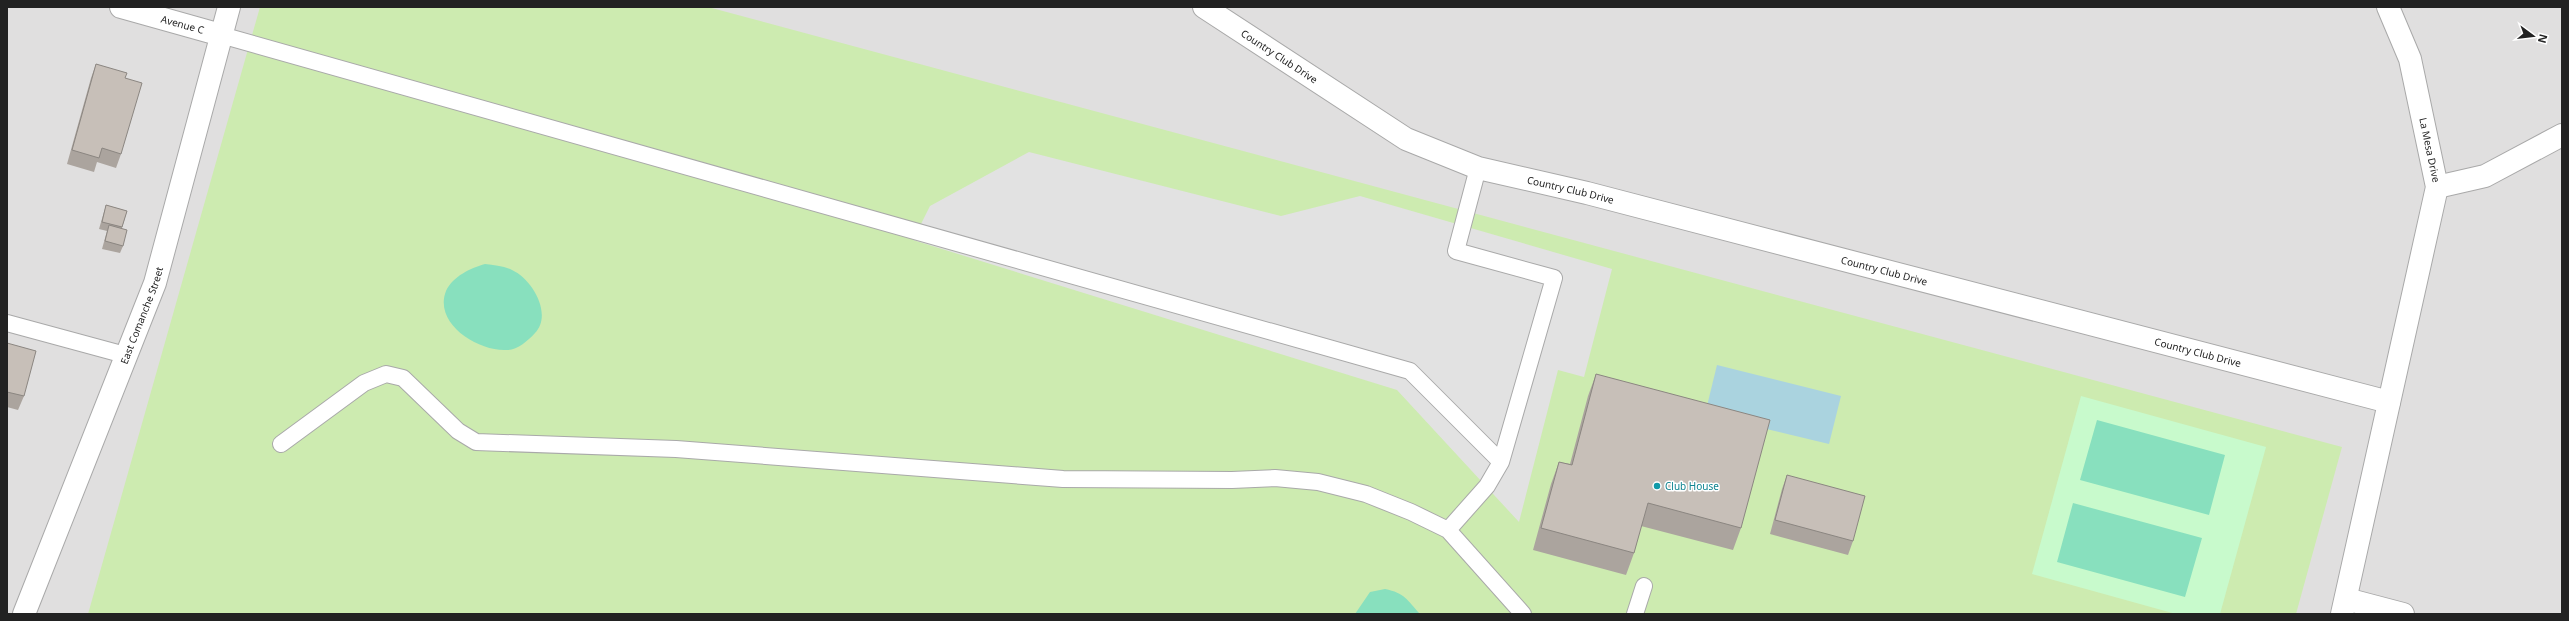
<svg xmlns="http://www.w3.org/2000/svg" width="2569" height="621" font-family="'Noto Sans',sans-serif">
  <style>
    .residential { fill: #e0dfdf }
    .grass { fill: #cdebb0 }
    .park { fill: #c8facc }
    .pitch { fill: #88e0be }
    .parking { fill: #e2e2e2 }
    .water { fill: #aad3df }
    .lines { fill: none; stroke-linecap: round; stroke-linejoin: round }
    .service-casing { stroke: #a9a9a9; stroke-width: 18 }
    .minor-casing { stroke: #a9a9a9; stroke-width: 24 }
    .tertiary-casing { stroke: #a9a9a9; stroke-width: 24 }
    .service { stroke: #fff; stroke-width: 16 }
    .minor { stroke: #fff; stroke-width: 22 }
    .tertiary { stroke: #fff; stroke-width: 22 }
    .wall { fill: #aba49e }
    .building { fill: #c7bfb8; stroke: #8b8681 }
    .culture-dot { fill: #0f9aa8; stroke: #fff; stroke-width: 1.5 }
    .labels { text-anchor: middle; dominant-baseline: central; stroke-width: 3; stroke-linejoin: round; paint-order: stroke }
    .street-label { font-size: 10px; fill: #222; stroke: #fff }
    .culture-label { font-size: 10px; fill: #0d838f; stroke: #fff; text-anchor: start }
  </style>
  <rect width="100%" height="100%" fill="#f2efe9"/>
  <path class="residential" d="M7 7H2562V614H7Z"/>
  <path class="grass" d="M260 7H708L2342 447 2296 614H88Z"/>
  <path class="park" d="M2081 396 2266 447 2220 614H2176L2032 574Z"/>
  <path class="pitch" d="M485 264C494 265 504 266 512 270 532 279 553 314 535 333 528 341 517 350 507 350 479 352 433 324 446 291 453 276 471 268 485 264Z
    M2097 420 2225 455 2209 515 2080 480Z
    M2073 503 2202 538 2185 597 2057 562Z
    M1385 589C1405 593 1407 600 1420 614H1355L1370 592Z"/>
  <path class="parking" d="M1029 152 1281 216 1360 196 1612 269 1584 377 1558 370 1519 522 1397 390 913 240 930 206Z"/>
  <path class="water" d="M1717 365 1841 396 1829 444 1705 414Z"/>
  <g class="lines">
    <g class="service-casing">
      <path id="service" d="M221 35 1410 371 1501 462 1554 278 1456 251 1478 168
        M7 323 125 355
        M281 444 364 383 386 374 403 378 458 431 476 442 676 449 1063 479 1232 480 1275 478 1318 482 1366 494 1411 512 1448 530
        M1501 462 1487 486 1448 530 1523 614
        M1635 614 1644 586"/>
    </g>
    <g class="minor-casing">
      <g id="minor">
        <path id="s1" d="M121 7 221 35"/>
        <path id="s2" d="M1204 7 1406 139 1478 168 1587 193 2389 402"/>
        <path d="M2437 187 2485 176 2562 135"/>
        <path d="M2346 599 2403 614"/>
        <path d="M2342 614 2437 187 2410 59 2388 7"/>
      </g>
    </g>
    <g class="tertiary-casing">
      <g id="tertiary">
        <path id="s3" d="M24 614 155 283 229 7"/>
      </g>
    </g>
    <use href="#service" class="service"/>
    <use href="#minor" class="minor"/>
    <use href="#tertiary" class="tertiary"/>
  </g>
  <path class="wall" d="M96 64 125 78 121 154 116 168 97 162 94 172 67 164 91 78Z
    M106 205 127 211 122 228 123 246 120 253 102 249 107 231 99 229Z
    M7 343 24 396 18 410 7 407Z
    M1596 374 1741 528 1733 550 1641 526 1634 553 1626 575 1533 550 1551 484 1559 462 1570 464 1588 396Z
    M1787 475 1853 541 1848 555 1770 534 1782 489Z"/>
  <path class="building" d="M96 64 127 73 125 78 142 83 121 154 102 148 99 158 72 150Z
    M106 205 127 211 122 227 102 222Z
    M109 225 127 230 123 246 105 241Z
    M7 343 36 351 24 396 7 392Z
    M1596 374 1770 420 1741 528 1648 503 1634 553 1541 528 1559 462 1572 465Z
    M1787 475 1865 496 1853 541 1775 520Z"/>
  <circle class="culture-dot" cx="1657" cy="486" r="4"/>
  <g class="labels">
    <g class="street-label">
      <text stroke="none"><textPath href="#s1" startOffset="64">Avenue C</textPath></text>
      <text stroke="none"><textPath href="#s2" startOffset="90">Country Club Drive</textPath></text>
      <text transform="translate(2430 150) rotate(78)">La Mesa Drive</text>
      <text stroke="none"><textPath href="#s2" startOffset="414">Country Club Drive</textPath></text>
      <text stroke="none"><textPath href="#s2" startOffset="738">Country Club Drive</textPath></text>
      <text stroke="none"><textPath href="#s3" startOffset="321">East Comanche Street</textPath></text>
      <text stroke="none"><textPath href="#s2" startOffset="1062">Country Club Drive</textPath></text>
    </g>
    <g class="culture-label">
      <text x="1665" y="486">Club House</text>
    </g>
  </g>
  <rect width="2569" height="621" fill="none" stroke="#222222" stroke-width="16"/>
  <g transform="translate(2533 36) rotate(105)" stroke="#ffffff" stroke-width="3" paint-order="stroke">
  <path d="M0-3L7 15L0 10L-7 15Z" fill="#222222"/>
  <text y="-6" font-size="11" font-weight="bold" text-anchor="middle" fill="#222222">N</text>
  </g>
</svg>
